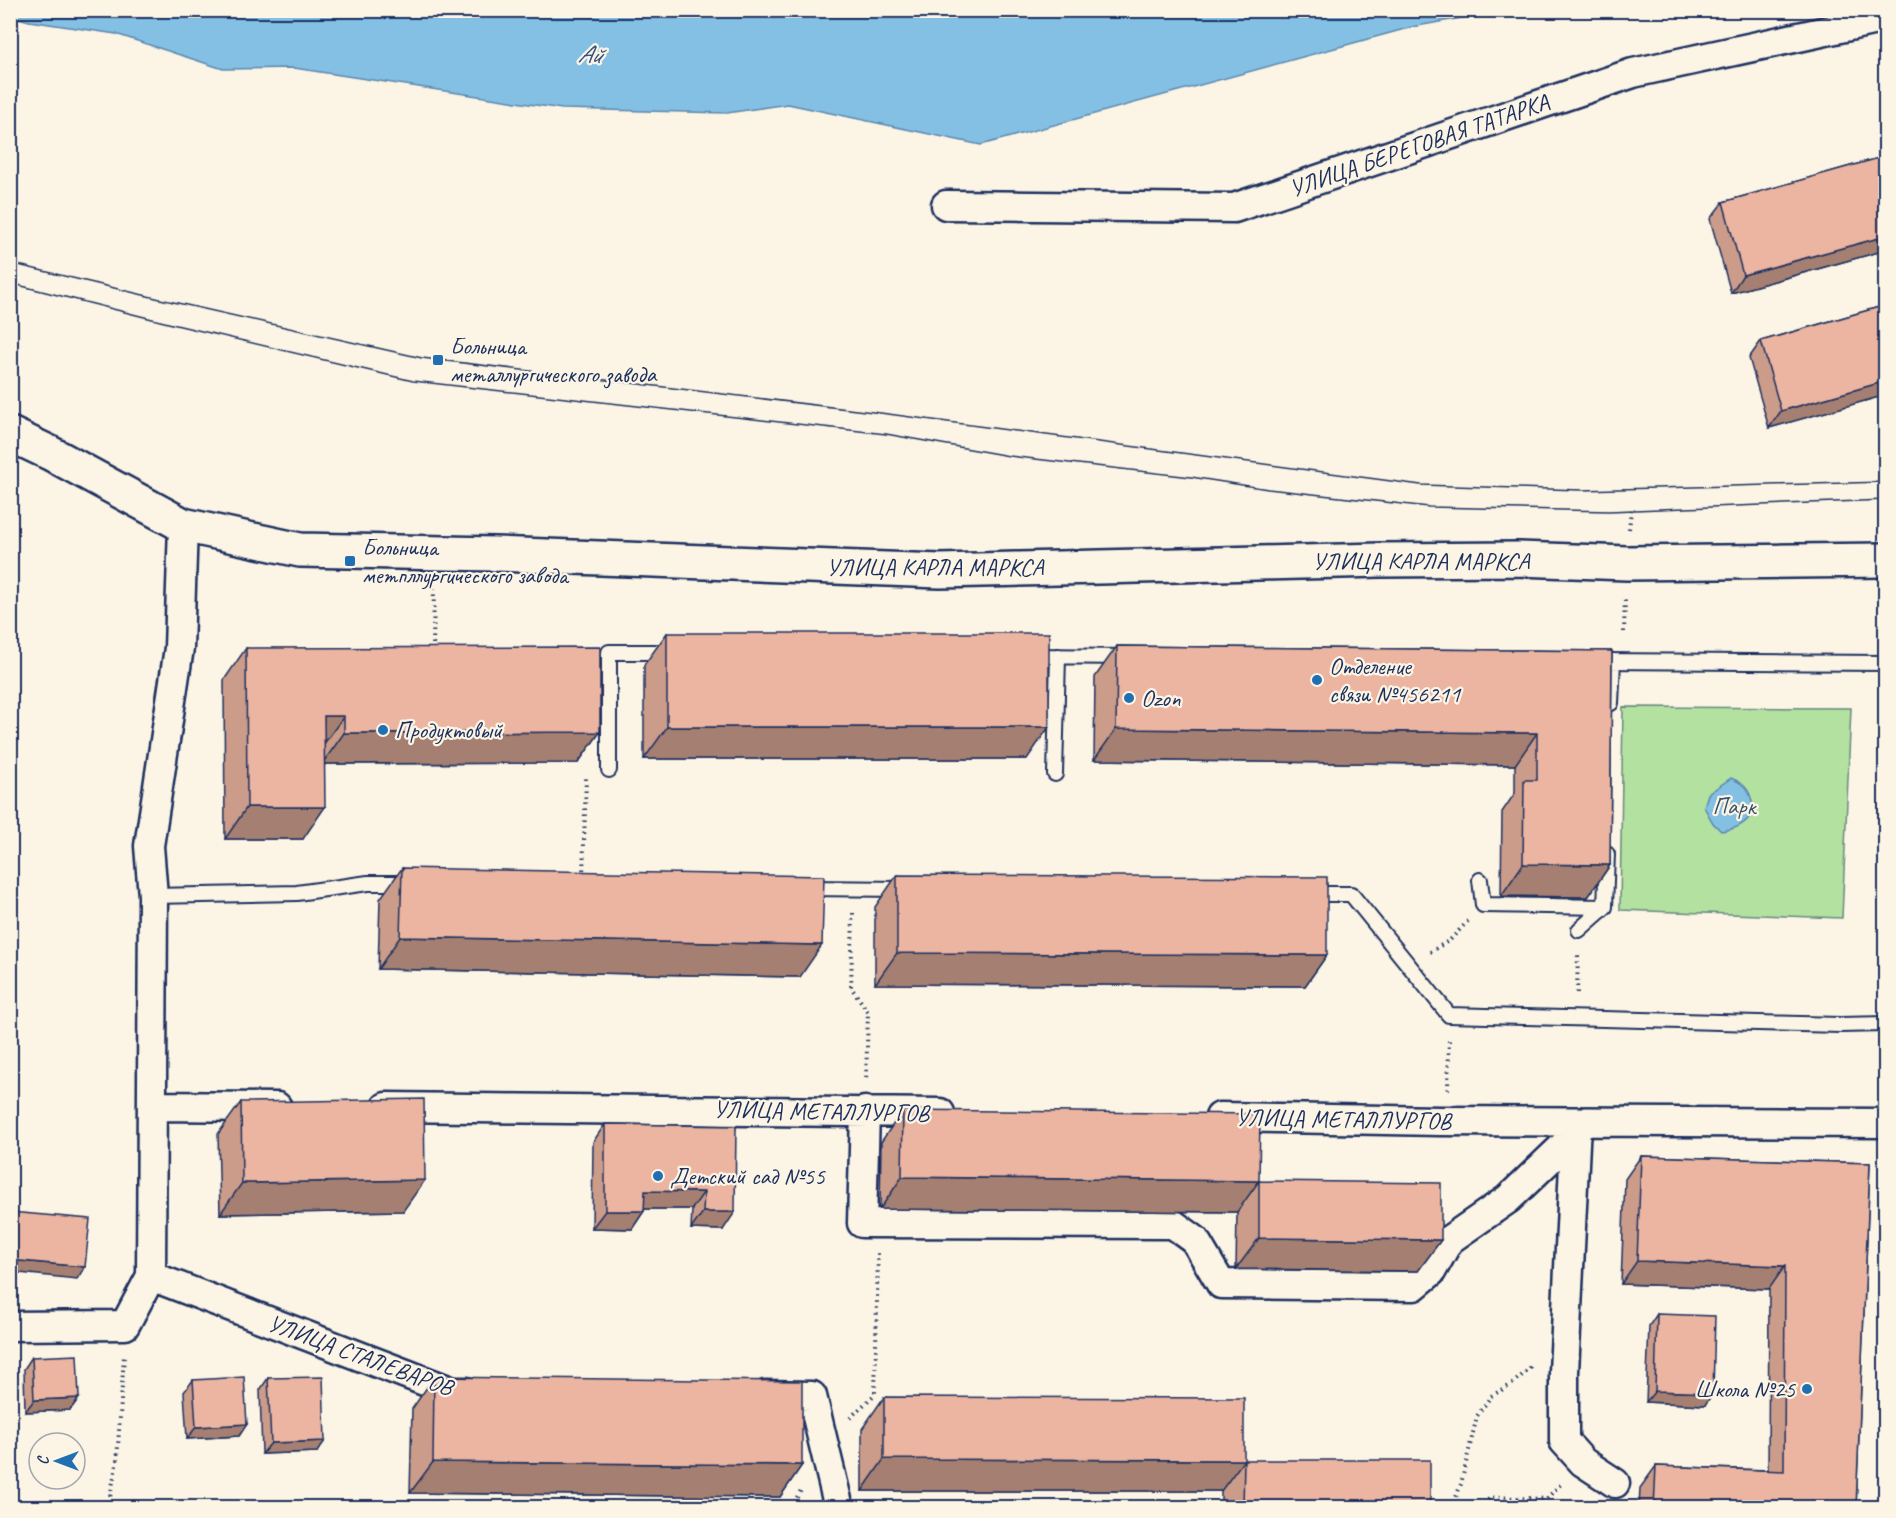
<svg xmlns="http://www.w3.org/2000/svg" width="1896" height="1518" font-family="Caveat,sans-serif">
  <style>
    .green { fill: #b3e1a0; stroke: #67887f; stroke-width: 1.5 }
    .water { fill: #84c0e4; stroke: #5a86ae; stroke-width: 1.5 }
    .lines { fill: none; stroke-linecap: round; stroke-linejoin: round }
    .service-casing { stroke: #1b2f5e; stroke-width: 18 }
    .minor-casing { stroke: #1b2f5e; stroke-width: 33 }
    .secondary-casing { stroke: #1b2f5e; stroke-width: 38 }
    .path { stroke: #1b2f5e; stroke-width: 4; stroke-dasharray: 1.5 4.5; stroke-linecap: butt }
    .service { stroke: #fcf5e5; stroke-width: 14 }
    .minor { stroke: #fcf5e5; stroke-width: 28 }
    .secondary { stroke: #fcf5e5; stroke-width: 33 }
    .tram { stroke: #1b2f5e; stroke-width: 1.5 }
    .wall { fill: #cb9c8a; stroke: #1b2f5e; stroke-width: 1.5 }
    .shaded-wall { fill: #a57f71; stroke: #1b2f5e; stroke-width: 1.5 }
    .building { fill: #ecb5a1; stroke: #1b2f5e; stroke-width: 1.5 }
    .poi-dot { fill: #1f6fb2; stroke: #fcf5e5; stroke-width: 2 }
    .labels { text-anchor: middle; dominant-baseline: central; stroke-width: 4.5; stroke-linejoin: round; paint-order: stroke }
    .street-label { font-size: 24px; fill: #1b2f5e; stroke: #fcf5e5 }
    .poi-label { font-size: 24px; fill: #1b2f5e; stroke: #fcf5e5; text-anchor: start }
    .park-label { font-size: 24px; fill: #39536b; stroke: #fcf5e5 }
    .water-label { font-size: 26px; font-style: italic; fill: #355380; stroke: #fcf5e5 }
  </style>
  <rect width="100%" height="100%" fill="#fcf5e5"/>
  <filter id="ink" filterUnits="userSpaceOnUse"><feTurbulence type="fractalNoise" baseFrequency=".0167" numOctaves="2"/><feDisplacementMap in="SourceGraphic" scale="12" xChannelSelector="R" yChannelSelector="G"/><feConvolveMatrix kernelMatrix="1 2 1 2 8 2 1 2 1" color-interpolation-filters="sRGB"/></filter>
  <g filter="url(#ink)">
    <path class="green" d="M1623 707 1851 708 1842 918 1620 910Z"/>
    <path class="water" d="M10 11 11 10 1500 11 1412 27 981 145 788 104 727 113 562 109 294 68 223 69 116 34 29 21 11 16Z
      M1731 778C1748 785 1751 793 1754 811 1746 824 1737 829 1721 831L1713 823 1704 807 1708 794Z"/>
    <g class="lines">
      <g class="service-casing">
        <path id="service" d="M1032 656 1127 657
          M1596 661 1886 663
          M1611 703 1613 661
          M609 770V652H671
          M1055 774 1058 656
          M1480 880 1483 905 1605 907
          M805 888 906 889
          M1309 894H1351L1449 1015 1840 1025 1886 1024
          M153 896 297 893 368 883H408
          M1579 930 1605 907 1607 854"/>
      </g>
      <g class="minor-casing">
        <path id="minor" d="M946 205 1234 208 1633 73 1886 18
          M153 1106 277 1107
          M386 1107 940 1113
          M865 1111 862 1223 1173 1224 1195 1240 1221 1284 1414 1286 1431 1272 1449 1240 1508 1199 1576 1134
          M1220 1117 1440 1121 1886 1123
          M1576 1123 1564 1372V1441L1583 1462 1615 1483
          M151 1276 453 1392H467
          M10 1326 125 1325 151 1276 153 896 149 846 179 648 183 525
          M765 1395 812 1396 839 1508"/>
      </g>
      <g class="secondary-casing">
        <path id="secondary" d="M10 434 50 453 183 525 300 550 495 554 940 571 1381 560 1519 559 1627 563 1886 560"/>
      </g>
      <path class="path" d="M1629 529 1631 510
        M1624 632 1625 596
        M433 650 434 586
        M583 876 586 778
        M853 913 851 987 868 1012 866 1081
        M1430 952 1450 940 1468 921
        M1577 993 1578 953
        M1448 1090 1449 1037
        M850 1418 875 1394 878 1253
        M108 1508 117 1461 124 1356
        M791 1508 801 1490
        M1452 1508 1461 1484 1477 1416 1491 1396 1511 1385 1529 1369 1531 1366
        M1479 1508 1491 1497 1546 1499 1562 1483"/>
      <use href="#service" class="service"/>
      <use href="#minor" class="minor"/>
      <use href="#secondary" class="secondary"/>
      <path class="tram" d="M10 263 160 299 422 358 873 412 1421 485 1581 490 1886 482
        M10 283 176 325 413 381 886 434 1009 456 1191 477 1268 489 1429 507 1609 511 1886 500"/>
    </g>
    <path class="wall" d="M1886 156V250L1731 293 1710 219 1723 202Z
      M1886 305V395L1769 428 1749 358 1761 341Z
      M667 633 1027 759H644V665Z
      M1117 646 1612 651 1610 865 1588 897 1501 896 1502 812 1515 793V765L1094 760 1095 677Z
      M246 648 600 732 578 763 325 764 303 839H225L224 680Z
      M1886 780V899H1883Z
      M402 868 800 977 378 969 380 899Z
      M897 875 1327 955 1305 986 875 984V907Z
      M241 1102 403 1211 220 1214 218 1134Z
      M903 1110 1259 1181 1441 1240 1418 1271 1236 1269 1237 1212 880 1209 881 1142Z
      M605 1124 736 1126 723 1230 691 1229 692 1209H644V1211L632 1229 592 1228 593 1142Z
      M1641 1156 1870 1163 1856 1508H1639L1640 1488 1656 1466 1768 1470 1769 1289 1621 1284 1625 1179Z
      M1657 1314 1705 1405 1646 1402 1649 1326Z
      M32 1357 79 1398 70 1410 25 1412 24 1369Z
      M434 1377 802 1465 780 1497 410 1493 412 1409Z
      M268 1378 317 1452 262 1454 260 1390Z
      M193 1380 247 1424 239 1436 187 1439 184 1392Z
      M884 1397 1244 1460 1430 1508H1221V1491H862V1429Z"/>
    <path class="shaded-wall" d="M1886 236V250L1731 293 1743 275Z
      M1886 381V395L1769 428 1781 411Z
      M324 716H344L321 748Z
      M667 727H1049L1027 759H644Z
      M1116 729 1537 733 1515 765 1094 760Z
      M600 732 578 763 322 764 344 733Z
      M247 807H325L303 839H225Z
      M1523 864 1610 865 1588 897 1501 896Z
      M400 937 822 945 800 977 378 969Z
      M897 953 1327 955 1305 986 875 984Z
      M902 1177 1259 1181 1237 1212 880 1209Z
      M425 1180 403 1211 220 1214 242 1183Z
      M645 1191 704 1192 692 1209H632Z
      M605 1211H644L632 1229 592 1228Z
      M703 1212H735L723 1230 691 1229Z
      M1259 1238 1441 1240 1418 1271 1236 1269Z
      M10 1260 85 1267 77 1279 10 1272Z
      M1637 1261 1785 1266 1769 1289 1621 1284Z
      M1655 1391 1713 1393 1705 1405 1646 1402Z
      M79 1398 70 1410 25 1412 34 1400Z
      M247 1424 239 1436 187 1439 196 1427Z
      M325 1441 317 1452 262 1454 271 1443Z
      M884 1459 1244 1460 1221 1491H862Z
      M433 1462 802 1465 780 1497 410 1493Z"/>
    <path class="building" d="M1886 156V236L1743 275 1723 202Z
      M1886 305V381L1781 411 1761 341Z
      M667 633H1049V727H667Z
      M1117 646 1612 651 1610 865 1523 864 1524 780H1537V733L1116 729Z
      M600 647V732L344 733V716H324L325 807H247L246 648Z
      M402 868 824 876 822 945 400 937Z
      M897 875 1327 877V955L897 953Z
      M424 1099 425 1180 242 1183 241 1102Z
      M903 1110 1260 1114 1259 1181 902 1177Z
      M605 1124 736 1126 735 1212H703L704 1192 645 1191 644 1211H605Z
      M1641 1156 1870 1163 1856 1508H1654L1656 1466 1784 1471 1785 1266 1637 1261Z
      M1259 1181 1441 1183V1240L1259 1238Z
      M10 1212 90 1219 85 1267 10 1260Z
      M1657 1314 1715 1316 1713 1393 1655 1391Z
      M77 1355 79 1398 34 1400 32 1357Z
      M244 1377 247 1424 196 1427 193 1380Z
      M323 1377 325 1441 271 1443 268 1378Z
      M434 1377 802 1381V1465L433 1462Z
      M884 1397 1244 1398V1460L884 1459Z
      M1244 1460H1430V1508H1243Z"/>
  </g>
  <g class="poi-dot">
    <rect x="432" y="354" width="12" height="12" rx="3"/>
    <rect x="344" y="555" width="12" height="12" rx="3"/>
    <circle cx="1317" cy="680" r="6"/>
    <circle cx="1129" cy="698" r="6"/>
    <circle cx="383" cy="730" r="6"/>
    <circle cx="658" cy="1176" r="6"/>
    <circle cx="1807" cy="1389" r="6"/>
  </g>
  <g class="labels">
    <g class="street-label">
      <text transform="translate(1419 145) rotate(-19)">УЛИЦА БЕРЕГОВАЯ ТАТАРКА</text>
      <text x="1421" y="561">УЛИЦА КАРЛА МАРКСА</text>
      <text x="935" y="567">УЛИЦА КАРЛА МАРКСА</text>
      <text transform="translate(821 1111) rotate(1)">УЛИЦА МЕТАЛЛУРГОВ</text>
      <text transform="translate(1343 1119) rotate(1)">УЛИЦА МЕТАЛЛУРГОВ</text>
      <text transform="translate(360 1355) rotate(20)">УЛИЦА СТАЛЕВАРОВ</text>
    </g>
    <g class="poi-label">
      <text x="450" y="346">Больница<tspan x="450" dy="28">металлургического завода</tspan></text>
      <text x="362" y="547">Больница<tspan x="362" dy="28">метпллургического завода</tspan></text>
      <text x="1329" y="666">Отделение<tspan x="1329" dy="28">связи №456211</tspan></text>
      <text x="1141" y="698">Ozon</text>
      <text x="395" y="730">Продуктовый</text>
      <text x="670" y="1176">Детский сад №55</text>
      <text x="1795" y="1389" text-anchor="end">Школа №25</text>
    </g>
    <g class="park-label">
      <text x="1734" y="806">Парк</text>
    </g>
    <g class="water-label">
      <text transform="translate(590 54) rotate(5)">Ай</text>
    </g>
  </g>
  <rect width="1896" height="1518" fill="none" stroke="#fcf5e5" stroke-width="36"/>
  <rect x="18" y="18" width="1860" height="1482" fill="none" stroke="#1b2f5e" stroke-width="2" filter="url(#ink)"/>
  <g transform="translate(57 1461) rotate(270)"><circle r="28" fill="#fcf5e5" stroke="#a2a6af" stroke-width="1.5"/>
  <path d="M0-4.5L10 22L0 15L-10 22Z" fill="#1f6fb2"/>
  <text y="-9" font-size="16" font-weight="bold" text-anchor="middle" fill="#1b2f5e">С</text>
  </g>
</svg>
